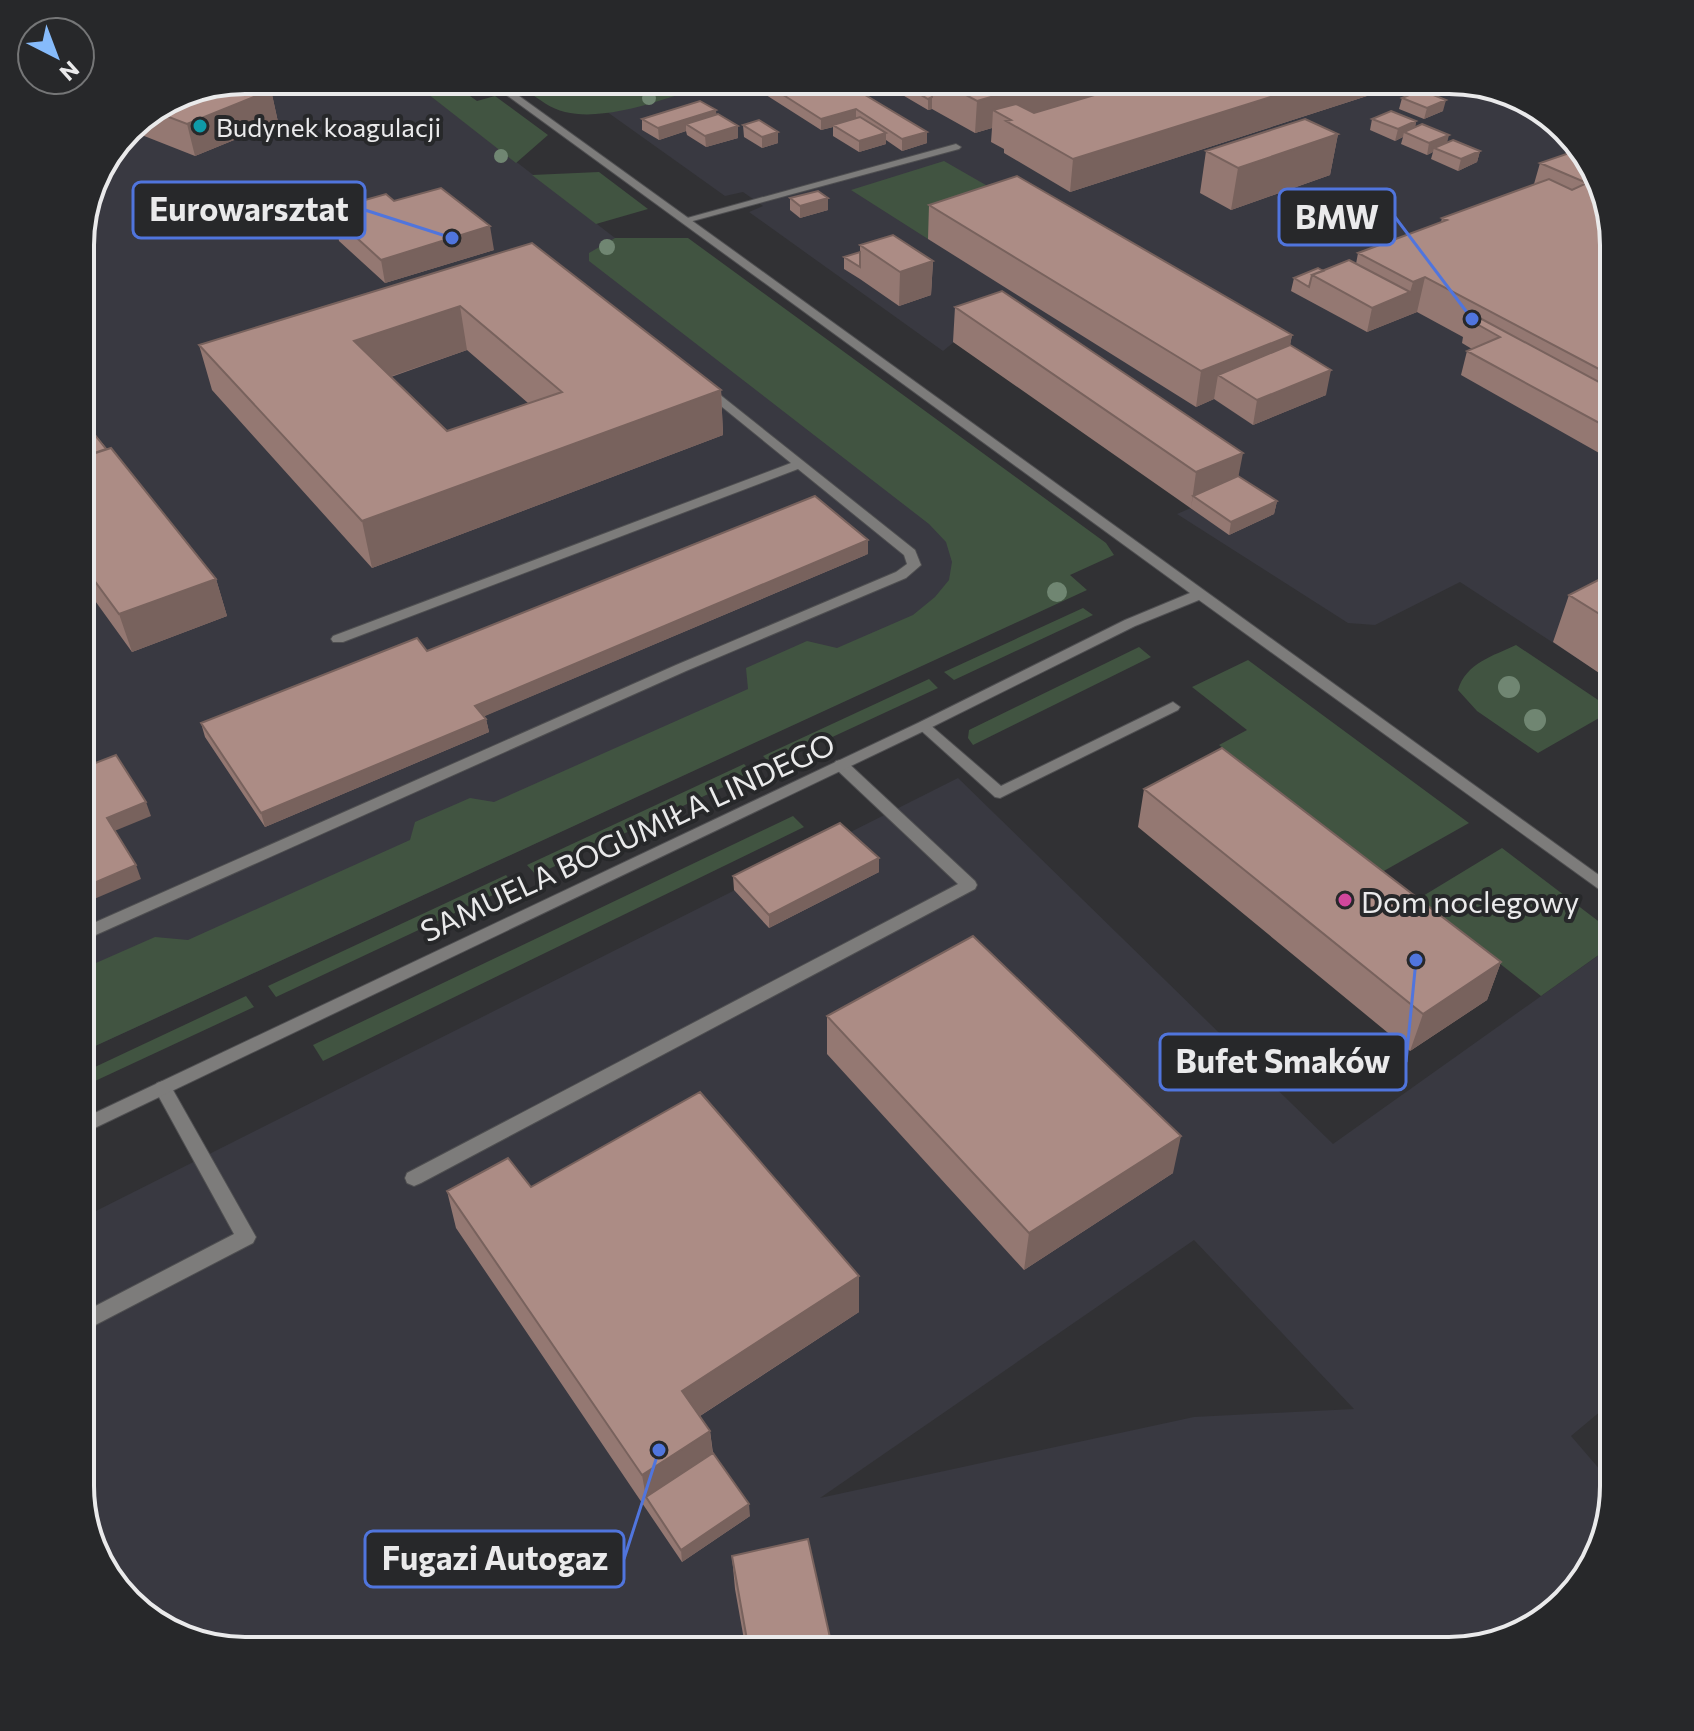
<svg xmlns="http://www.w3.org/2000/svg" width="1694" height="1731" font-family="Commissioner,sans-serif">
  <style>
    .built { fill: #393941; fill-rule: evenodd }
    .green { fill: #415441 }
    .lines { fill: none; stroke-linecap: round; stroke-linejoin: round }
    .lane-casing { stroke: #4f4f51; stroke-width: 2 }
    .street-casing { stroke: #4f4f51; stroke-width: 2 }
    .lane { fill: #7d7c7b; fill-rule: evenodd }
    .street { fill: #7d7c7b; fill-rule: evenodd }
    .tree { fill: #708672 }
    .wall { fill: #947872; fill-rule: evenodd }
    .shaded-wall { fill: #78625d }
    .building { fill: #ac8c85; stroke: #78625d; stroke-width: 2; fill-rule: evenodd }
    .culture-dot { fill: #0f9aa8; stroke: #27282a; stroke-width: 3 }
    .hotel-dot { fill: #d1479c; stroke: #27282a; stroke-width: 3 }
    .labels { text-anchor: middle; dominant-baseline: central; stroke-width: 8; stroke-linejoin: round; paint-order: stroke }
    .far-poi-label { font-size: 26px; fill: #eaeaeb; stroke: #27282a; text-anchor: start }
    .street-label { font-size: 30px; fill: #eaeaeb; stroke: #27282a }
    .poi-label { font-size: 30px; fill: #eaeaeb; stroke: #27282a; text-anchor: start }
    .rim { fill: none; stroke: #eaeaeb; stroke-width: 4 }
    .leader { fill: none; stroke: #5075dd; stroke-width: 3 }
    .callout-dot { fill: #5075dd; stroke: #27282a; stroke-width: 3 }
    .callout { fill: #27282a; stroke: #5075dd; stroke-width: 3 }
    .callout-label { font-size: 32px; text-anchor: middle; font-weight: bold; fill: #eaeaeb }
  </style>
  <rect width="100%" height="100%" fill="#313134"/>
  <path class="built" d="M245 80H410L1077 594 80 1053V233L97 171 136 121 182 92Z
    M658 80H1460L1523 97 1573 136 1602 182 1614 244V663L1598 672 1460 582 1375 625 1348 623 1177 514 1235 489 954 342 943 351 749 212 763 206 743 192 725 196 582 94Z
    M958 778 1333 1144 1610 947 1614 950V1400L1571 1436 1614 1486 1597 1559 1558 1610 1512 1639 1450 1651H245L172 1634 121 1595 92 1549 80 1487V1219ZM1194 1240 1354 1409 1194 1417 820 1498Z"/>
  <path class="green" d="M410 80H472L480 86 463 91 477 101 495 96 548 135 516 163Z
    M528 80H724C679 93 611 123 565 112 551 109 539 99 527 91L538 88Z
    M944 161 1019 204 928 239 851 190Z
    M599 172 648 209 596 224 532 175Z
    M615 238H688L1106 543 1114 555 1070 575 1087 590 80 1053V970L155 937 188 940 410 840 415 822 470 798 494 802 748 689 746 668 807 641 837 648 913 615 935 597 949 580 952 562 946 542 929 524 589 261V253Z
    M1083 608 1093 615 954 680 944 672Z
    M1516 645 1613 710 1538 753 1477 711 1458 690C1466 663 1493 656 1516 645Z
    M1139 647 1151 657 973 745 968 738 969 730Z
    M1248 660 1469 823 1382 872 1219 745 1247 730 1192 687Z
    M929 679 938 688 772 765 763 756Z
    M744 764 753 773 536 875 527 865Z
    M793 816 804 827 323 1061 313 1045Z
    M1502 848 1614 933V944L1541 996 1418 899Z
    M506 875 514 885 276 997 268 986Z
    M246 996 254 1007 80 1088V1074Z"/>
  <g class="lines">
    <g class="lane-casing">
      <path id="lane" d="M956 144 961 147 959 149 689 222 680 220Z
        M704 382 915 550 921 565 906 578 686 671 80 942V929L676 665 896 572 907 564 904 555 798 469 343 642H333L331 639 333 636 791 463 700 389 698 386Z
        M1173 702 1180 707 1178 710 1000 798 995 797 916 726 923 721 928 723 1001 786Z
        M841 760 846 761 975 881 977 885 975 889 421 1183 414 1186 407 1183 405 1178 407 1173 958 884 836 769 833 765 836 761Z
        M163 1081 169 1083 256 1237 253 1243 80 1333V1314L234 1234 154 1088 157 1083Z"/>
    </g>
    <g class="street-casing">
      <path id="street" d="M486 80H497L1614 886V900L1199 600 1135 626 928 729 80 1135V1120L918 723 1125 620 1190 593Z"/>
    </g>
    <use href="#lane" class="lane"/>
    <use href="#street" class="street"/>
  </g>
  <g class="tree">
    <circle cx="649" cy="98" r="7"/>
    <circle cx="501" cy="156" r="7"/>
    <circle cx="607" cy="247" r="8"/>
    <circle cx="1057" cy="592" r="10"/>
    <circle cx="1509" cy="687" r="11"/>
    <circle cx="1535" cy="720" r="11"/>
  </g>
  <path class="wall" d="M840 80 927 143 902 151 886 140V144L859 152 833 136V127L821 130 763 93V82Z
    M877 80H1373L1370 95 1070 192 1004 153V149L991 142 992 128 975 133 932 109 928 110Z
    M271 90 278 122 195 156 129 130 136 121 182 92Z
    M1402 98 1443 111 1424 119 1399 109Z
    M716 115 738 126V138L706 147 687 135 686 131 659 140 642 130V119Z
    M1372 119 1416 121 1415 128 1447 142 1480 151 1477 162 1458 171 1431 159 1433 152 1427 155 1401 144 1403 137 1395 141 1370 130Z
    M743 125 778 132V143L762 148 744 137Z
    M1338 134 1330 175 1231 210 1200 193 1206 151Z
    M1581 149 1614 244V455L1608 458 1461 375 1467 351 1472 349 1462 343 1463 337 1417 312 1367 332 1291 291 1294 278 1323 271 1356 264 1358 253 1441 222 1442 218 1534 184 1540 163Z
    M790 198H828V210L800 218 790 210Z
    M394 201 494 250 385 283 339 241 335 218 353 213 351 204Z
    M929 205 1292 335 1290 345 1326 395 1253 425 1214 399 1196 407 928 239Z
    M532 243 721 390 723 435 372 568 212 390 199 345ZM467 350 528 403 447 431 391 377Z
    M860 245 933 261 931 295 899 306 860 279 844 269V257L860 252Z
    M955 307 1238 476 1277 501 1274 514 1229 535 953 342Z
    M80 407 88 417 93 432 216 579 227 616 132 652 80 580Z
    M868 554 484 716 486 719 489 732 265 827 205 737 201 723 427 651Z
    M1614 572V683L1553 642 1569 595Z
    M1144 789 1501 962 1487 1000 1410 1051 1138 827Z
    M879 858V872L769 928 734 890 733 876Z
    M827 1016 1173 1173 1024 1270 827 1054Z
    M531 1187 859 1312 700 1416 710 1431 713 1453 750 1516 682 1562 456 1228 447 1191Z
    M1614 1400V1427L1602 1415 1609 1402Z
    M732 1556 833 1651H746L735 1589Z"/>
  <path class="shaded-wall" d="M1050 80H1154L1011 120 993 110 992 128 975 133 977 101Z
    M1325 80H1373L1370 95 1070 192 1073 159Z
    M271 90 278 122 195 156 187 124Z
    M932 97V109L928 110V99Z
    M1446 100 1443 111 1424 119 1427 108Z
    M856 109V120L833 125V127L821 130V119Z
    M716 110 717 121 686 124V131L659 140 658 128Z
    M1416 121 1414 133 1404 132 1403 137 1395 141 1398 129Z
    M738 126V138L706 147 705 136Z
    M778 132V143L762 148V137Z
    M927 132V143L902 151V139Z
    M886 133V144L859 152V141Z
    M1338 134 1330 175 1231 210 1238 168Z
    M1449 135 1446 147 1434 148 1433 152 1427 155 1429 143Z
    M1480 151 1477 162 1458 171 1461 159Z
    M828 198V210L800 218V206Z
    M490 226 494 250 385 283 381 260Z
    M933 261 931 295 899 306 900 272Z
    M1425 277 1417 312 1367 332 1372 308 1410 292 1413 282Z
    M460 306 467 350 363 386 354 341Z
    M1292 335 1285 370 1218 375 1214 399 1196 407 1201 371Z
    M1331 370 1326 395 1253 425 1257 400Z
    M721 390 723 435 372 568 362 521Z
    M88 417 100 453 80 459V419Z
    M1614 440V455L1608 458Z
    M1243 453 1236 489 1193 496 1191 508 1196 472Z
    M1277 501 1274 514 1229 535 1231 522Z
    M868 540V554L478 719 475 706Z
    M216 579 227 616 132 652 119 614Z
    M486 719 489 732 265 827 261 813Z
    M146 802 151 816 112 832 107 818Z
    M879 858V872L769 928V915Z
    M136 865 141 879 80 905V889Z
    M1501 962 1487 1000 1410 1051 1423 1014Z
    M1181 1136 1173 1173 1024 1270 1029 1233Z
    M859 1276V1312L686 1425 682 1391Z
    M710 1431 714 1465 646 1497 642 1475Z
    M749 1504 750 1516 682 1562 681 1550Z"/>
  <path class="building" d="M243 80 271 90 187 124 153 111 182 92Z
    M769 80H840L927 132 902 139 856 109 821 119 763 82Z
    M896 80H933L932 97 928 99Z
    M938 80H1050L977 101Z
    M1145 80H1325L1073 159 1006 121 1011 120 993 110 1016 104 1034 113Z
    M1421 90 1446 100 1427 108 1402 98Z
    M700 101 716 110 658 128 642 119Z
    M1391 111 1416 121 1398 129 1372 119Z
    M718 114 738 126 705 136 686 124Z
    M860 117 886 133 859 141 833 125Z
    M1305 119 1338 134 1238 168 1206 151Z
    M759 120 778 132 762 137 743 125Z
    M1422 124 1449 135 1429 143 1404 132Z
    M1453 140 1480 151 1461 159 1434 148Z
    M1581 149 1602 182 1614 244V377L1425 277 1413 282 1358 253 1447 220 1442 218 1549 179 1572 190 1587 183 1540 163Z
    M1017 176 1292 335 1201 371 929 205Z
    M441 188 490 226 381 260 335 218 360 211 351 204 386 194 394 201Z
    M818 191 828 198 800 206 790 198Z
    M893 235 933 261 900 272 860 245Z
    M532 243 721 390 362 521 199 345ZM460 306 562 392 447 431 354 341Z
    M860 252V267L844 257Z
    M1349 260 1410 292 1372 308 1312 275Z
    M1318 268 1323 271 1312 275 1309 287 1294 278Z
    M1002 291 1243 453 1196 472 955 307Z
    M1476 316 1614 390V431L1467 351 1500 337 1468 319Z
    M1290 345 1331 370 1257 400 1218 375Z
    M80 407 88 417 80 419Z
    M91 430 106 449 80 458V433Z
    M111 448 216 579 119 614 80 561V458Z
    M1238 476 1277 501 1231 522 1193 496Z
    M815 496 868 540 475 706 486 719 261 813 201 723 417 638 427 651Z
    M1614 572V623L1569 595Z
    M1222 748 1501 962 1423 1014 1144 789Z
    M116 755 146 802 107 818 136 865 80 889V769Z
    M840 823 879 858 769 915 733 876Z
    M973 936 1181 1136 1029 1233 827 1016Z
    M700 1092 859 1276 682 1391 710 1431 642 1475 447 1191 508 1158 531 1187Z
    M713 1453 749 1504 681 1550 646 1497Z
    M808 1539 833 1651H749L732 1556Z"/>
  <circle class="culture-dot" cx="200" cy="126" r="8"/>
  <circle class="hotel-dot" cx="1345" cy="900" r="8"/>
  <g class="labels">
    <g class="far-poi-label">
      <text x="216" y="126">Budynek koagulacji</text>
    </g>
    <g class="street-label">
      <text transform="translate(627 836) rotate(-25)">SAMUELA BOGUMIŁA LINDEGO</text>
    </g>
    <g class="poi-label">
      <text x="1361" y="900">Dom noclegowy</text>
    </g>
  </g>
  <path d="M0 0H1694V1731H0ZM245 94H1449A151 151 0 0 1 1600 245V1486A151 151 0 0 1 1449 1637H245A151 151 0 0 1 94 1486V245A151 151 0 0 1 245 94Z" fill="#27282a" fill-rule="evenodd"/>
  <path class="rim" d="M245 94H1449A151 151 0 0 1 1600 245V1486A151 151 0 0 1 1449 1637H245A151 151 0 0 1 94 1486V245A151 151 0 0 1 245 94Z"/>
  <path class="leader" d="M452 238L365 210M1472 319L1395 217M1416 960L1406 1062M659 1450L624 1559"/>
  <g class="callout-dot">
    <circle cx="452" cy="238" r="8"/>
    <circle cx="1472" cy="319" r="8"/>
    <circle cx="1416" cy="960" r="8"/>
    <circle cx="659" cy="1450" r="8"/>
  </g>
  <g class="callout">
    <rect x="133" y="182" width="232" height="56" rx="8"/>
    <rect x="1279" y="189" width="116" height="56" rx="8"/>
    <rect x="1160" y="1034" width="246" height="56" rx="8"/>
    <rect x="365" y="1531" width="259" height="56" rx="8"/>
  </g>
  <g class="callout-label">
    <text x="249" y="221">Eurowarsztat</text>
    <text x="1337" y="229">BMW</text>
    <text x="1283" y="1073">Bufet Smaków</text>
    <text x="495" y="1570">Fugazi Autogaz</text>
  </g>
  <g transform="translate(56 56) rotate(138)"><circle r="38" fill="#27282a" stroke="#757677" stroke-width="2"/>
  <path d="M0-6L14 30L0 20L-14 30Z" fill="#86bbfb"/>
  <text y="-12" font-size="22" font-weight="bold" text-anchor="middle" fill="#eaeaeb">N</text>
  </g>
</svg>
